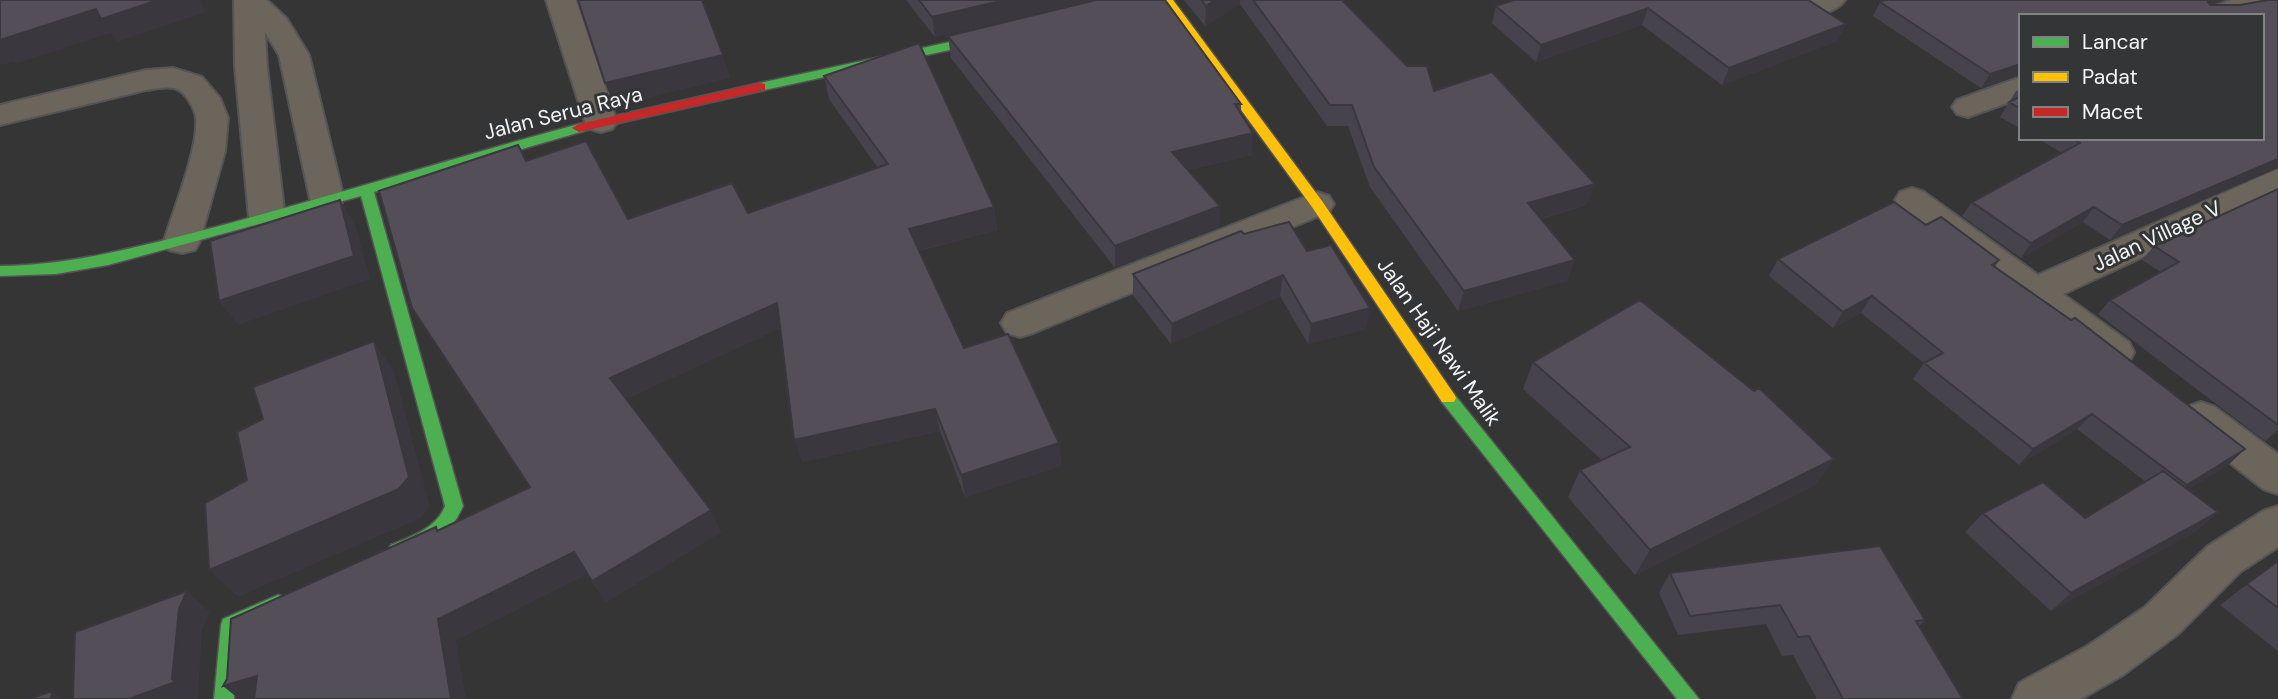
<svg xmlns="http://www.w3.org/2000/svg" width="2278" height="699" font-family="'DM Sans',sans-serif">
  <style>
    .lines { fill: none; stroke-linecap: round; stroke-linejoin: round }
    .street-casing { stroke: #545455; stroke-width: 4 }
    .fast-casing { stroke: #545455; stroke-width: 3 }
    .slow-casing { stroke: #545455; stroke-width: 3 }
    .jam-casing { stroke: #545455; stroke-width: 3 }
    .street { fill: #6c655b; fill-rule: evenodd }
    .fast { fill: #4caf50; fill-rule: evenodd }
    .slow { fill: #ffc107; fill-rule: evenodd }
    .jam { fill: #c62828; fill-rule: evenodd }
    .wall { fill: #47434c }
    .shaded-wall { fill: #3a373e }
    .building { fill: #534e58; stroke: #3a373e; stroke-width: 2 }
    .labels { text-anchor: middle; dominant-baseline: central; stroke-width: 6; stroke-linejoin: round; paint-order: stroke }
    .street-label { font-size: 21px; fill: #f4f5f6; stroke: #343537 }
  </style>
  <rect width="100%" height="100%" fill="#353536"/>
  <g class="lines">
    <g class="street-casing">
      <path id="street" d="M234 0H267L287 19 309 55 344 199 339 207 327 211 315 207 310 199 279 55 265 32 267 67 285 218 279 226 267 230 255 226 249 218 235 67Z
        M546 0H576L617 122 612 129 601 132 590 129 585 122Z
        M1802 0H1845C1836 13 1811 18 1797 14L1792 8Z
        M2231 0H2273C2258 21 2223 16 2200 16L2205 10Z
        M173 68 202 77 220 98 228 118 225 151 200 241 195 250 182 253 169 250 164 241C173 211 199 147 196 118 195 109 187 95 179 90 170 85 156 89 146 90L0 125V105L146 70Z
        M2021 77V98L1968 117 1957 114 1952 107 1957 100Z
        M2278 169V194L2063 294 2129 342 2134 352 2129 362 2115 367 2101 362 1900 208 1895 200 1900 192 1912 188 1924 192 2038 275Z
        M1317 192 1329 196 1334 204 1329 212 1033 333 1020 337 1007 333 1001 323 1007 313Z
        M2201 402 2215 407 2278 454V494L2263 489 2187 429 2181 418 2187 407Z
        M2278 506V547L2240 572 2177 635 2123 675 2081 699H2012L2019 683 2089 645 2145 607 2208 546 2263 511Z"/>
    </g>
    <g class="fast-casing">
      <path id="fast" d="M1001 31 1007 35 1005 38 760 91 754 87 760 83Z
        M579 124 584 125V131L374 192 463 506C450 537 427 547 397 558L391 555 388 550 391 545C412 536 436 529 445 506L361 196 108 265 56 274 0 276V266C77 265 149 244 223 225 343 193 459 156 579 124Z
        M1448 392 1454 394 1699 699H1677L1442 402 1440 398 1442 394Z
        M278 595 285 597 287 603 285 609 239 630 234 699H214L221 625 223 619Z"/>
    </g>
    <g class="slow-casing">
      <path id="slow" d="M1161 0H1173L1322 201 1454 394 1456 398 1454 402H1442L1312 207Z"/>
    </g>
    <g class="jam-casing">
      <path id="jam" d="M760 83 765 84V90L579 132 572 128 579 124Z"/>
    </g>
    <use href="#street" class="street"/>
    <use href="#fast" class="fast"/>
    <use href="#slow" class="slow"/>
    <use href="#jam" class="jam"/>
  </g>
  <path class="wall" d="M906 0H1093L935 37Z
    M1184 0H1342L1407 66 1434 91 1587 205 1541 219 1575 260 1567 281 1458 311 1370 187 1348 126H1327L1240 4 1205 26Z
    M1808 0 1846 24 1837 41 1722 85 1642 25 1536 62 1492 23 1496 6Z
    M1885 0H2224L2212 5H2240L2278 0V168L2110 240 2083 222 2021 258 1962 216 1972 202 2062 153 2037 138H2262L2021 16V75L1981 88 1873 16 1880 2Z
    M948 36 1241 104V112L1252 155 1188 170 1220 206 1219 228 1115 268 951 58Z
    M824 76 994 207 997 230 919 251 964 348 1059 443 1061 466 965 497 940 431 802 462 780 328 626 399 721 532 606 602 587 574 456 640 436 527 438 530 530 487 526 161 628 219 748 213 878 168 829 99Z
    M2021 90V129L2000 117 2016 91Z
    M2278 189V433L2265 441 2098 314 2110 300 2161 272 2142 260 2154 246Z
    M1244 234 1307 251 1366 329 1308 344 1280 296 1171 344 1133 295V274Z
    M1778 259 1999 260 1995 267 2245 449 2228 465 2188 489 2218 512 2196 531 2051 611 1965 532 1983 513 2085 518 2145 481 2077 429 2019 465 1913 379 1924 363 1861 313 1833 328 1769 276Z
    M1533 362 1834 459 1815 485 1635 575 1568 497 1580 470 1602 460 1523 389Z
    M2278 561V651L2220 605Z
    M1670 573 1925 620 1919 626 1963 699H1817L1793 655 1782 656 1766 624 1678 635 1659 593Z"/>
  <path class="shaded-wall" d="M158 0H200L206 12 117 42 111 33 15 64 13 62 0 65V40L96 9Z
    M1005 0H1093L935 37 932 17Z
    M1215 0H1240V4L1205 26 1206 6Z
    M2209 0H2224L2204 8Z
    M1648 8 1642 25 1536 62 1541 45Z
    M1846 24 1837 41 1722 85 1729 68Z
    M723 55 730 78 615 106 605 83Z
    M2021 64V75L1981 88 1990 74Z
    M1253 133 1252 155 1171 174 1172 152Z
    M2278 159V168L2110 240 2122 225Z
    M1595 184 1587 205 1521 224 1528 203Z
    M340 200 355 224 370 279 238 325 219 301Z
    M1220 206 1219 228 1115 268V246Z
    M994 207 997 230 913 252 909 229Z
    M2094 207 2083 222 2021 258 2031 243Z
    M1575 260 1567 281 1458 311 1464 291Z
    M1283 275 1280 296 1171 344 1172 324Z
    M1872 296 1861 313 1833 328 1843 312Z
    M777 303 784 326 622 401 610 378Z
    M1370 308 1366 329 1308 344 1311 324Z
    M374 341 394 371 430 506 421 518 238 597 209 570Z
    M935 409 940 431 802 462 794 440Z
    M2092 414 2077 429 2019 465 2033 449Z
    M2278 429V433L2265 441Z
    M1059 443 1061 466 965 497 961 475Z
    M2245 449 2228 465 2170 501 2187 485Z
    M1834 459 1815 485 1635 575 1650 550Z
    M711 510 721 532 606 602 592 581Z
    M2218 512 2196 531 2051 611 2071 593Z
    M574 552 587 574 456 640 466 699H451L438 619Z
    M187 591 210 612 202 630 198 699H129L179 609Z
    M257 676 267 699H239L223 686Z
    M52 691 63 699H51Z"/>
  <path class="building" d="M0 0H158L101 19 96 9 0 40Z
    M578 0H702L723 55 605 83Z
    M919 0H1005L932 17Z
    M1096 0H1165L1241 104H1235L1253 133 1172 152 1220 206 1115 246 948 36Z
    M1201 0H1215L1206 6Z
    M1253 0H1342L1407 66H1427L1434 91 1492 72 1595 184 1528 203 1575 260 1464 291 1374 167 1352 105H1330Z
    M1514 0H1808L1846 24 1729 68 1648 8 1541 45 1496 6Z
    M1885 0H2209L2208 2 2210 5H2240L2268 0H2278V159L2122 225 2094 207 2031 243 1972 202 2080 143 2072 138H2262V16H2021V64L1990 74 1880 2Z
    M919 43 994 207 909 229 964 348 1008 334 1059 443 961 475 935 409 794 440 777 303 610 378 711 510 592 581 574 552 438 619 451 699H254L257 676 223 686 227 679 231 619 436 527 437 531 530 487 412 308 379 191 518 145 526 161 586 141 628 219 732 183 748 213 888 164 824 76Z
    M2021 96V109L2009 102Z
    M2278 189V425L2110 300 2179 262 2154 246Z
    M340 200 354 256 219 301 210 241Z
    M1894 202 1926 225 1941 217 1999 260 1992 265 2071 320 2075 318 2245 449 2187 485 2092 414 2033 449 1924 363 1943 353 1872 296 1843 312 1778 259Z
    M1289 222 1307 251 1331 245 1370 308 1311 324 1283 275 1172 324 1133 274 1241 231 1244 234Z
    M1640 300 1754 391 1759 388 1834 459 1650 550 1580 470 1630 447 1533 362Z
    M374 341 409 477 399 489 209 570 205 503 247 480 237 432 263 419 253 387Z
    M2163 471 2218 512 2071 593 1983 513 2043 482 2085 518Z
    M1880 546 1925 620 1916 621 1963 699H1843L1809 636 1798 637 1780 605 1690 616 1670 573Z
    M2278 561V608L2247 584Z
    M187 591 179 609 172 679 175 682 129 699H73L75 632Z
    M52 691 51 699H30Z"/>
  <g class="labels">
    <g class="street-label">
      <text transform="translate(563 113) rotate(-14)">Jalan Serua Raya</text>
      <text transform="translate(2157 236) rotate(-25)">Jalan Village V</text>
      <text transform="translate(1439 342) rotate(55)">Jalan Haji Nawi Malik</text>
    </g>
  </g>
  <rect x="2019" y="14" width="245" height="126" fill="#343537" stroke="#818283" stroke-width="2"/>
  <rect x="2033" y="37" width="35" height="10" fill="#4caf50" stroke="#818283" stroke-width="2"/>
  <text x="2082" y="49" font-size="21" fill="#f4f5f6">Lancar</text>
  <rect x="2033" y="72" width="35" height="10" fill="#ffc107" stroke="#818283" stroke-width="2"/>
  <text x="2082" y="84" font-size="21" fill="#f4f5f6">Padat</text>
  <rect x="2033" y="107" width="35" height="10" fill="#c62828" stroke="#818283" stroke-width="2"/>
  <text x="2082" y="119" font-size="21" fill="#f4f5f6">Macet</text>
</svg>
